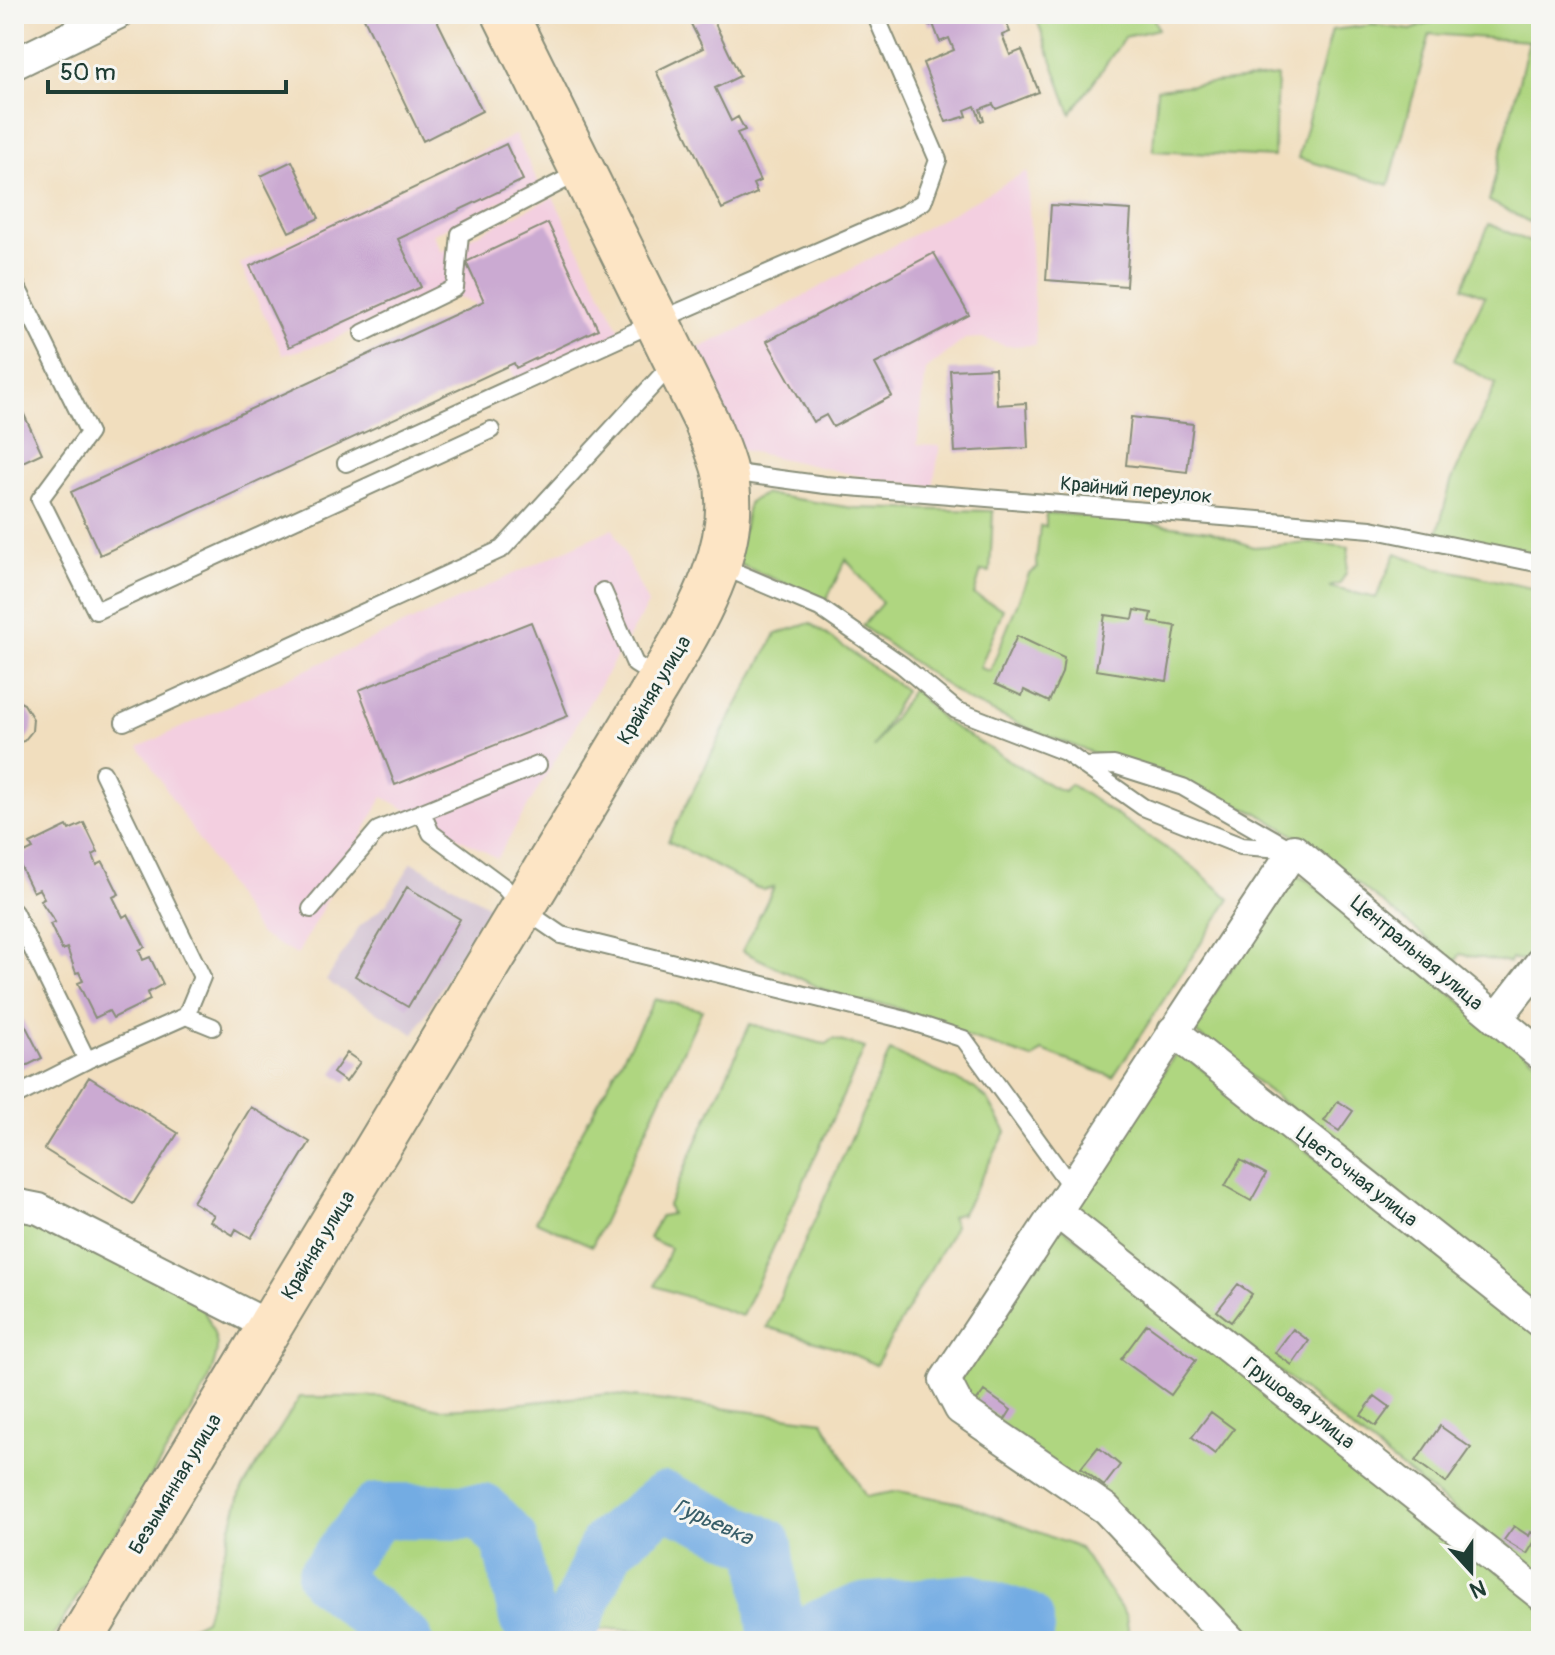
<svg xmlns="http://www.w3.org/2000/svg" width="1555" height="1655" font-family="Pangolin,sans-serif">
  <style>
    .built { fill: #f3cfe0 }
    .industrial { fill: #cfbdcf }
    .green { fill: #afd680; stroke: #678a5a; stroke-width: 2 }
    .lines { fill: none; stroke-linecap: round; stroke-linejoin: round }
    .river { stroke: #73ace3; stroke-width: 56 }
    .building { fill: #cbaad2 }
    .lane-casing { stroke: #888e79; stroke-width: 20 }
    .street-casing { stroke: #888e79; stroke-width: 34 }
    .secondary-casing { stroke: #888e79; stroke-width: 48 }
    .lane { stroke: #fff; stroke-width: 16 }
    .street { stroke: #fff; stroke-width: 30 }
    .secondary { stroke: #fde5c5; stroke-width: 44 }
    .labels { text-anchor: middle; dominant-baseline: central; stroke-width: 6; stroke-linejoin: round; paint-order: stroke }
    .street-label { font-size: 20px; fill: #1f3d34; stroke: #f6f6f2 }
    .water-label { font-size: 22px; font-style: italic; fill: #385e69; stroke: #f6f6f2 }
  </style>
  <rect width="100%" height="100%" fill="#f6f6f2"/>
  <filter id="ink" filterUnits="userSpaceOnUse"><feTurbulence type="fractalNoise" baseFrequency=".0125" numOctaves="2"/><feDisplacementMap in="SourceGraphic" scale="16" xChannelSelector="R" yChannelSelector="G"/><feConvolveMatrix kernelMatrix="1 2 1 2 8 2 1 2 1" color-interpolation-filters="sRGB"/></filter>
  <filter id="wash" filterUnits="userSpaceOnUse"><feTurbulence type="fractalNoise" baseFrequency=".006" numOctaves="4" result="noise"/><feDisplacementMap in="SourceGraphic" scale="32" xChannelSelector="R" yChannelSelector="G"/><feGaussianBlur stdDeviation="1.8" result="paint"/><feColorMatrix in="noise" values="0 0 0 0 0 0 0 0 0 0 0 0 0 0 0 0 0 1.4 0 .05"/><feComposite in="paint" operator="in"/></filter>
  <g filter="url(#wash)">
    <rect width="100%" height="100%" fill="#f1debe"/>
    <path class="built" d="M515 135 539 184 433 234 441 252 553 197 623 336 519 386 481 307 449 293 446 288 328 342 283 355 240 264Z
      M1027 171 1036 345 1006 346 982 338 965 339 926 370 917 445 940 446 933 487 869 478 730 447 688 353 764 318Z
      M613 528 648 604 497 858 383 797 297 955 259 934 139 747Z"/>
    <path class="industrial" d="M412 862 489 906 414 1034 326 981 359 927 387 903Z"/>
    <path class="green" d="M1035 14H1152L1158 29 1125 37 1071 114Z
      M1453 14H1541V228L1489 201 1529 41 1430 34 1389 185 1298 158 1332 30 1372 25 1411 30Z
      M1277 76 1274 157 1153 151 1157 89Z
      M1489 224 1541 247V554L1509 552 1437 535 1451 482 1496 384 1454 360 1485 296 1463 287Z
      M764 494 853 508 993 511 990 572 981 571 974 595 1003 609 980 668 990 671 1029 574 1038 568 1036 563 1040 526 1046 527V513L1104 517 1210 531 1253 547 1310 543 1349 547 1346 573 1340 584 1329 587 1376 598 1396 553 1434 567 1541 590V946L1530 960 1511 959 1509 963 1460 954 1456 962 1310 845 1258 813 1036 732 967 700 862 626 882 603 846 559 826 601 736 563 749 502Z
      M810 623 905 690 873 748 913 689 944 721 1053 787 1064 791 1070 784 1191 865 1230 899 1113 1077 1042 1051 1033 1059 962 1035 889 1005 857 1002 822 989 742 951 774 887 764 890 755 887 668 841 724 729 776 634Z
      M1297 876 1307 880 1541 1065V1309L1191 1029 1287 884Z
      M655 999 702 1010 592 1246 536 1221 574 1146Z
      M750 1024 820 1043 827 1044 833 1039 865 1048 742 1316 655 1286 670 1248 649 1238 661 1216 671 1214 668 1205Z
      M1178 1050 1541 1335V1578L1074 1210Z
      M890 1051 974 1088 988 1100 1006 1132 961 1215 960 1213 951 1217 955 1226 876 1365 839 1348 767 1327Z
      M14 1224C65 1231 169 1269 202 1309 208 1316 217 1339 217 1348 217 1359 210 1373 208 1384L50 1641H14Z
      M1060 1226 1541 1605V1641H1245L964 1399 960 1379Z
      M609 1394 823 1421 866 1497 898 1491 961 1503 1080 1548 1126 1616 1130 1641H650L648 1631 611 1629 554 1635 556 1641H163L205 1620 241 1491 300 1397H384L440 1409 486 1407Z"/>
    <g class="lines">
      <path class="river" d="M405 1641 325 1576 377 1511 483 1512 509 1539 527 1618 566 1639 607 1546 665 1500 765 1545 777 1641
        M788 1641 861 1611 971 1602 1026 1620V1641"/>
    </g>
    <g id="blocks">
      <path class="building" d="M362 14H434L482 111 423 141Z
        M924 14H1003L1010 32 1002 35 1010 55 1022 50 1039 92 996 109 993 104 980 109 984 120 981 121 975 106 965 110 967 116 946 122 923 63 954 50 949 38 940 42 933 24 929 26Z
        M711 15 740 76 715 88 731 121 738 117 745 130 737 133 760 181 753 184 757 193 722 209 656 71 703 48 691 24Z
        M506 144 523 180 398 239 421 287 289 347 250 266Z
        M292 161 319 218 289 232 261 176Z
        M1051 205 1131 210 1126 286 1046 280Z
        M548 223 598 329 516 368 514 363 100 555 71 492 484 301 466 262Z
        M934 253 969 315 875 364 892 396 833 427 826 415 813 422 767 341Z
        M995 368 997 405 1026 403 1028 448 955 452 950 370Z
        M14 393 42 453 14 466Z
        M1131 417 1193 424 1187 472 1126 465Z
        M1135 610 1152 613 1150 622 1176 626 1167 681 1096 670 1105 615 1133 619Z
        M531 622 568 716 395 785 359 690Z
        M1017 636 1064 658 1062 673 1049 702 1024 690 1022 696 995 684Z
        M14 699 24 704 33 719 32 731 24 741 14 744Z
        M84 823 98 852 93 855 97 865 103 862 119 894 113 897 123 917 128 914 145 947 139 950 143 960 150 957 163 984 147 993 150 1000 113 1018 109 1011 95 1018 78 983 83 981 79 972 76 973 67 948 62 950 50 924 55 922 40 900 44 898 39 889 33 892 16 857 33 849 30 844 67 826 69 830Z
        M407 887 460 919 408 1007 355 976Z
        M16 1007 42 1058 14 1072V1008Z
        M347 1053 360 1062 346 1082 333 1073Z
        M89 1077 178 1133 133 1204 44 1149Z
        M1338 1101 1353 1111 1339 1131 1324 1121Z
        M251 1107 310 1142 251 1238 236 1229 233 1235 210 1221 214 1215 193 1202Z
        M1240 1160 1266 1174 1251 1201 1225 1186Z
        M1238 1284 1252 1294 1231 1322 1217 1311Z
        M1147 1324 1196 1360 1171 1395 1121 1359Z
        M1293 1329 1309 1341 1292 1365 1275 1353Z
        M984 1391 1011 1410 1004 1421 976 1402Z
        M1375 1396 1390 1407 1376 1426 1361 1415Z
        M1211 1412 1234 1429 1215 1454 1192 1437Z
        M1440 1426 1471 1448 1446 1483 1416 1461Z
        M1098 1447 1120 1465 1104 1486 1081 1468Z
        M1514 1526 1529 1536 1531 1532 1538 1536 1527 1554 1504 1540Z"/>
    </g>
  </g>
  <g filter="url(#ink)">
    <use href="#blocks" fill-opacity="0" stroke="#888e79" stroke-width="2"/>
    <g class="lines">
      <g class="lane-casing">
        <path id="lane" d="M14 281 89 433 40 499 96 611 491 430
          M363 333 455 288 460 234 582 171
          M346 463 658 321 903 214 923 202 938 160 875 14
          M729 472 825 485 1371 529 1541 564
          M719 565 820 608 902 665 956 710 1065 752 1143 807 1241 846 1294 850
          M603 591 635 664 659 679
          M124 722 502 549 673 363
          M1084 766 1114 765 1183 787 1289 848
          M103 773 202 977 186 1016
          M422 813 431 833 504 887 523 909 561 935 906 1020 964 1039 1072 1188
          M311 909 378 830 538 765
          M14 912 87 1060
          M14 1097 87 1060 186 1016 213 1027"/>
      </g>
      <g class="street-casing">
        <path id="street" d="M14 64 117 14
          M1497 1019 1541 962
          M1173 1031 1541 1323
          M14 1204 39 1209 269 1326
          M1057 1212 1541 1595
          M1231 1641 1106 1509 960 1409 945 1380C1063 1204 1176 1026 1294 850L1541 1055"/>
      </g>
      <g class="secondary-casing">
        <path id="secondary" d="M80 1641 660 680C696 618 741 547 725 473 721 455 712 437 706 421L505 14"/>
      </g>
      <use href="#lane" class="lane"/>
      <use href="#street" class="street"/>
      <use href="#secondary" class="secondary"/>
    </g>
  </g>
  <g class="labels">
    <g class="street-label">
      <text transform="translate(1136 490) rotate(5)">Крайний переулок</text>
      <text transform="translate(654 690) rotate(-59)">Крайняя улица</text>
      <text transform="translate(1417 953) rotate(40)">Центральная улица</text>
      <text transform="translate(1357 1177) rotate(38)">Цветочная улица</text>
      <text transform="translate(318 1245) rotate(-59)">Крайняя улица</text>
      <text transform="translate(1299 1403) rotate(38)">Грушовая улица</text>
      <text transform="translate(175 1484) rotate(-59)">Безымянная улица</text>
    </g>
    <g class="water-label">
      <text transform="translate(713 1522) rotate(24)">Гурьевка</text>
    </g>
  </g>
  <rect width="1555" height="1655" fill="none" stroke="#f6f6f2" stroke-width="48"/>
  <g transform="translate(1471 1571) rotate(159)" stroke="#f6f6f2" stroke-width="6" paint-order="stroke">
  <path d="M0-6L14 30L0 20L-14 30Z" fill="#1f3d34"/>
  <text y="-12" font-size="22" font-weight="bold" text-anchor="middle" fill="#1f3d34">N</text>
  </g>
  <path d="M48 80v12h238v-12" fill="none" stroke="#1f3d34" stroke-width="4"/>
  <text x="60" y="80" font-size="24" fill="#1f3d34" stroke="#f6f6f2" stroke-width="6" paint-order="stroke">50 m</text>
</svg>
